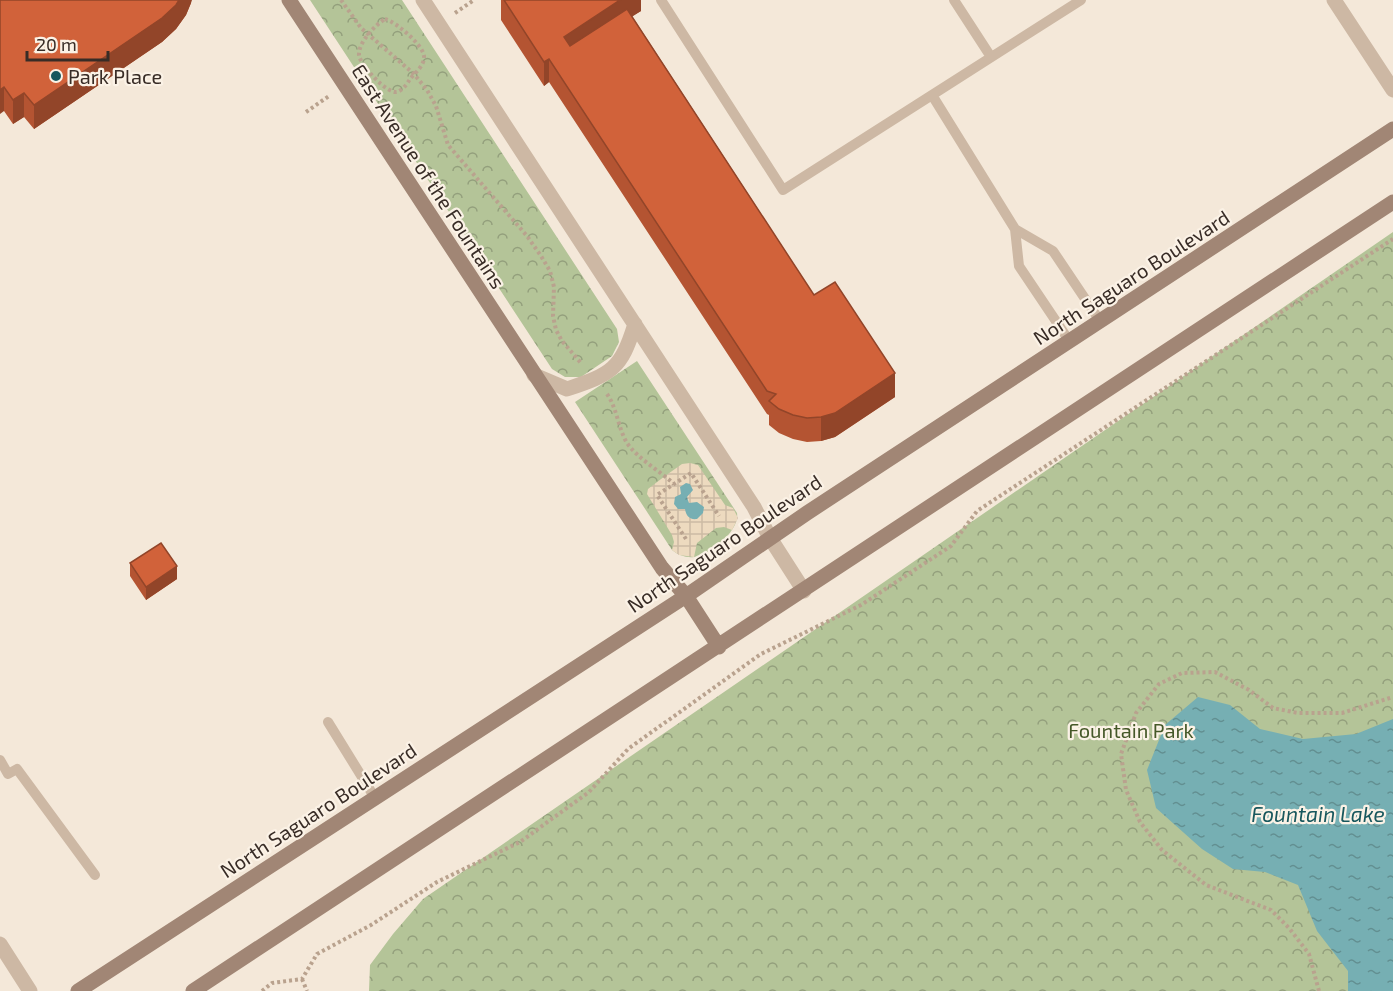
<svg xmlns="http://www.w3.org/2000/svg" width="1393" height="991" font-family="'Exo 2',sans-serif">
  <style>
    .park { fill: url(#park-crowns) }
    .plaza { fill: url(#plaza-grid) }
    .water { fill: url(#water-ripples) }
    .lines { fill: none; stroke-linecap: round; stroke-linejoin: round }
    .path { stroke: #b9a28e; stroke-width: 4; stroke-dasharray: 3 3; stroke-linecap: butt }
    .lane { stroke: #cdb8a4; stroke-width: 10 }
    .street { stroke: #cdb8a4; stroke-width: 15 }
    .secondary { stroke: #a18675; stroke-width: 15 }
    .wall { fill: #b45432 }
    .shaded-wall { fill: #924529 }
    .building { fill: #d1623a; stroke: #924529; stroke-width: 1.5 }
    .poi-dot { fill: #18575d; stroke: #fbf2e6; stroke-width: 2 }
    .labels { text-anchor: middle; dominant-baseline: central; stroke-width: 4.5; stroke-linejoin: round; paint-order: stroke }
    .poi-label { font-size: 20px; fill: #382c26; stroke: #fbf2e6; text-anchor: start }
    .street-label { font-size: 20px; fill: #382c26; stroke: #fbf2e6 }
    .park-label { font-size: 20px; fill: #455828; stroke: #fbf2e6 }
    .water-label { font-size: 21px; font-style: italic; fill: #18575d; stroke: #fbf2e6 }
  </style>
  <defs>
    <pattern id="park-crowns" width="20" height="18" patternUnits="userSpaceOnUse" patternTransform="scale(1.5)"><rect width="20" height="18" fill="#b4c498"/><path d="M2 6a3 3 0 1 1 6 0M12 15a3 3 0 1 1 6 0" fill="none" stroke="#939f7c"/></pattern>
    <pattern id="plaza-grid" width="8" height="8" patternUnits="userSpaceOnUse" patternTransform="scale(1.5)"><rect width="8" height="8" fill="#eddabf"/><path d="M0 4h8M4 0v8" fill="none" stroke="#ccbba4"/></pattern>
    <pattern id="water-ripples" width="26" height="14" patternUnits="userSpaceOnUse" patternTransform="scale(1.5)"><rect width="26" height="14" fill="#76afb3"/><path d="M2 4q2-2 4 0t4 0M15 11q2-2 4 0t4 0" fill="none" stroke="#628f91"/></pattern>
  </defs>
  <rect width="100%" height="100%" fill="#f4e8d9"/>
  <path class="park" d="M310 0H402L617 329 619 342 612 356 581 377H565L552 369Z
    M1393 232V991H369L370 965 393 934 423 899Z
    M637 361 737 513C740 530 711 555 694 557 686 558 678 555 672 550L575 402Z"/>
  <path class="plaza" d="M690 463 698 465 725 505 733 508 738 518 732 530 724 527 716 528 697 543 694 557 679 555 672 550 674 542 672 535 647 494 648 489 665 476 682 464Z"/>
  <path class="water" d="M686 483 690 484 693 490 687 497 689 503 697 502 704 507 703 513 697 519C690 520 686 516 685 509H678L674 504 675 497 681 494 680 487Z
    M1198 697 1230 705 1260 729 1303 739 1356 734 1393 719V991H1348V971L1317 931 1298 885 1265 872 1233 869 1202 849 1156 808 1147 770 1165 725Z"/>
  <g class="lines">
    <path class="path" d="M341 0 361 28 414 74 427 90 436 106 448 145 527 236 541 256 550 271 554 287 553 316 556 330 562 341 581 363
      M455 13 474 0
      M385 19C396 22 423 45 424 56 425 65 415 73 410 79 407 84 403 90 397 92 387 94 360 65 359 55 358 43 375 25 385 19Z
      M306 112 329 96
      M607 394C617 408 618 428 627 443 638 459 660 471 674 484
      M686 539 657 495 691 473 719 516
      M302 979 307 991
      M262 991 272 983 302 979 317 954 371 925 437 882 520 842 589 792 628 749 761 654 861 605 951 546 977 511 1393 239
      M1319 991 1309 954 1289 928 1271 910 1206 885 1162 850 1140 822 1126 790 1121 754 1136 713 1159 684 1182 673 1215 672 1249 690 1273 708 1298 713H1342L1393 697"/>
    <path class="lane" d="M661 0 783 190 932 95
      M954 0 991 57
      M1015 229 1053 251 1100 321
      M1070 342 1019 266 1015 229 932 95 1081 0
      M328 722 375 798
      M0 760 8 774 17 769 95 875"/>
    <path class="street" d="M423 0 754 507 770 538 804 591
      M1334 0 1393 90
      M534 375 567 389C612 374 621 369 635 324
      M0 944 30 991"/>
    <path class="secondary" d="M289 0 662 568 686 596 719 647
      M78 991 686 596 807 513 1393 129
      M193 991 1393 202"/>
  </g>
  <path class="wall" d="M0 0 191 3 186 15 176 29 162 42 34 129 24 117 13 124 4 111Z
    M501 0H641V11L632 16 814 295 895 397 835 437 821 441 807 442 793 439 779 433 769 425V415L767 414 549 82 544 86 501 20Z
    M130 563 177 579 146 600 130 576Z"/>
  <path class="shaded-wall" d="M179 0H192L191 3 186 15 176 29 162 42 34 129V105Z
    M620 0H641V11L564 60V37Z
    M549 59V82L544 86V62Z
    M4 87V111L0 114V90Z
    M24 93V117L13 124V100Z
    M895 373V397L835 437 821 441V417Z
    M177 566V579L146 600V587Z"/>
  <path class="building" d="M0 0H179L176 5 162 18 34 105 24 93 13 100 4 87 0 90Z
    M504 0H620L564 37 570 46 627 9 814 295 835 282 895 373 835 413 821 417 807 418 793 415 779 409 769 401 776 394 767 391 549 59 544 62Z
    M161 543 177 566 146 587 130 563Z"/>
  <circle class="poi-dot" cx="56" cy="76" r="6"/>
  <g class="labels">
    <g class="poi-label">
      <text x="68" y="76">Park Place</text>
    </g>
    <g class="street-label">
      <text transform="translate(429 176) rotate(57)">East Avenue of the Fountains</text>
      <text transform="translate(1131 277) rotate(-33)">North Saguaro Boulevard</text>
      <text transform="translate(724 543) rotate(-34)">North Saguaro Boulevard</text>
      <text transform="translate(318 810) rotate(-33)">North Saguaro Boulevard</text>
    </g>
    <g class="park-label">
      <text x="1131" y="730">Fountain Park</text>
    </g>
    <g class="water-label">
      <text x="1318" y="813">Fountain Lake</text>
    </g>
  </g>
  <path d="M27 51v9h81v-9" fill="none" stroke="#382c26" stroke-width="3"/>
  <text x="36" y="51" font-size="18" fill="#382c26" stroke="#fbf2e6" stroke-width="4.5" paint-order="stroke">20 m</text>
</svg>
